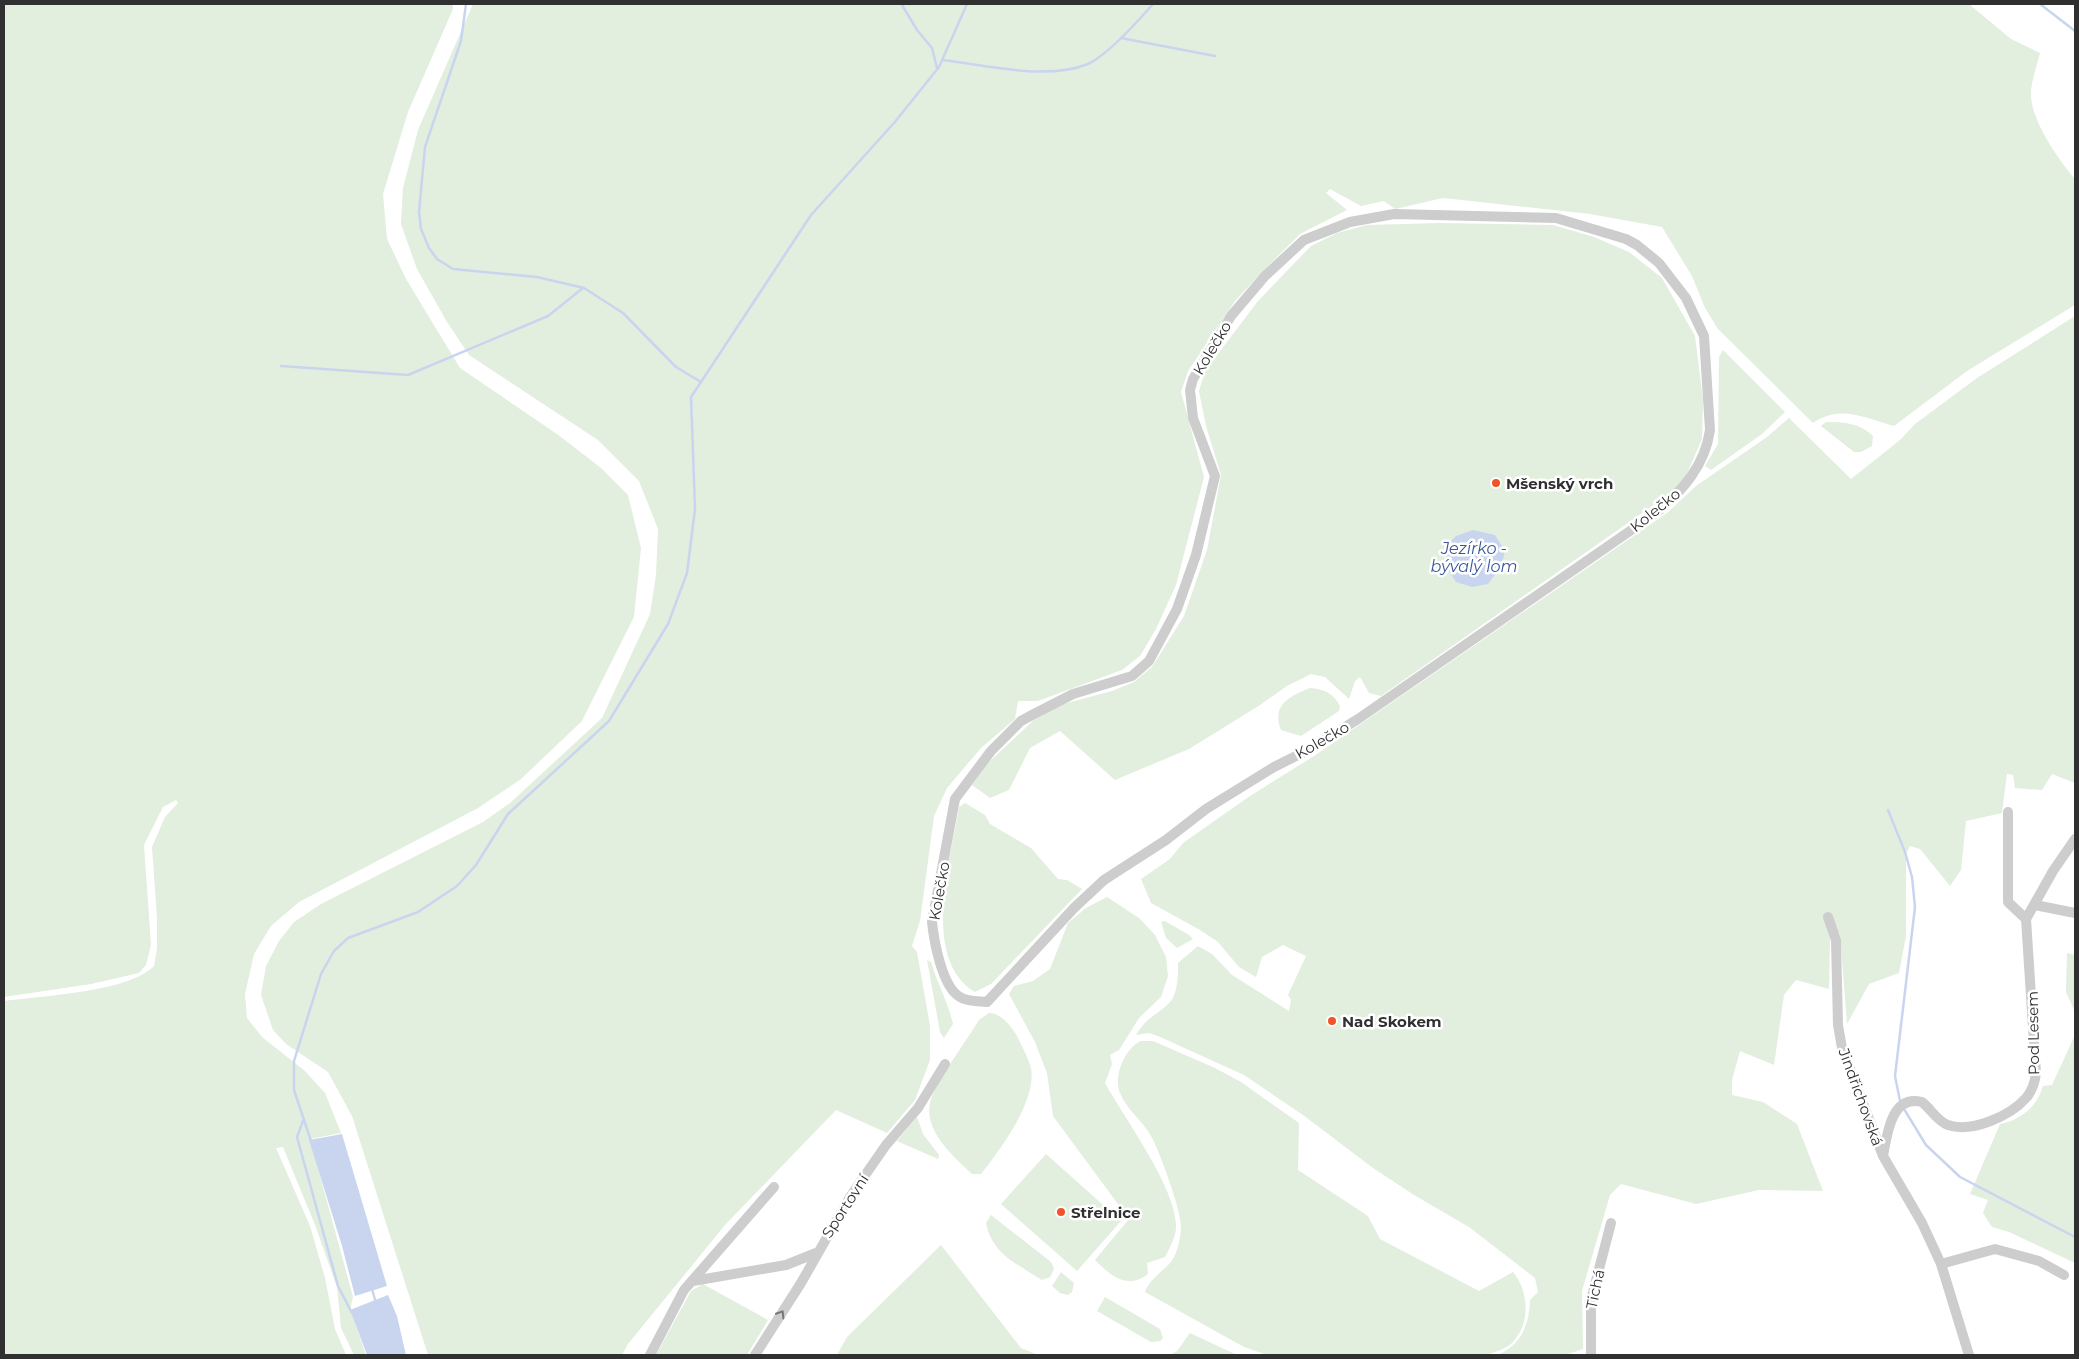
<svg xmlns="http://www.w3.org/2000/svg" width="2079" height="1359" font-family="Montserrat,sans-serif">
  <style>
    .green { fill: #e2eede }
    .water { fill: #c9d5ef }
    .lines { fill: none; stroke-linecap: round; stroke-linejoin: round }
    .stream { stroke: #c9d5ef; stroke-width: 2.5 }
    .minor { stroke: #cdcdcd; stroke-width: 10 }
    .oneway { stroke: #777 }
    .poi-dot { fill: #f15429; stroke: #fff; stroke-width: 2 }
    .labels { text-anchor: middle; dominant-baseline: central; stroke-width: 5; stroke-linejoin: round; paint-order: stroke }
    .street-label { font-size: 15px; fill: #303030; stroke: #fff }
    .poi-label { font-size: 15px; font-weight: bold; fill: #303030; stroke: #fff; text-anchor: start }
    .water-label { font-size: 16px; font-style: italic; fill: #385799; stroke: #fff }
  </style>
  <rect width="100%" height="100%" fill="#fff"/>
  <path class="green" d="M4 4H453V9L408 112 383 194 387 239 406 279 460 368 557 434 601 468 628 495 641 548 634 617 582 721 521 779 478 808 299 902 271 926 254 954 245 994 247 1018 262 1037 305 1071 325 1093 341 1133 310 1139 353 1297 350 1309 366 1355H354L341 1328 337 1287 315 1225 283 1147 276 1148 310 1226 325 1278 335 1329 346 1355H4V1001C41 996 129 992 154 966L157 949V918L152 847 165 817 178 803 176 800 163 807 144 845 151 945 146 965 139 973 91 984 4 997Z
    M473 4H1969L2011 39 2040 53C2037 65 2032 79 2031 91 2029 118 2058 159 2075 179V305L1967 371 1894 426C1865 418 1840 404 1813 423L1718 329 1705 308 1692 276 1662 227 1590 214 1443 198 1395 209 1384 201 1361 206 1330 189 1326 193 1347 210 1300 234 1260 274 1235 301 1188 371 1181 392 1204 477 1176 585 1156 629 1140 656 1122 670 1038 701H1018L1015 719 981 748 947 788 934 816 920 921 912 946 917 952 930 1026V1060L915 1100 887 1133 836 1110 725 1225 628 1344 622 1355H428L352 1116 328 1072 286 1044 273 1030 261 995 266 966 279 941 294 922 321 904 483 822 510 803 602 718 650 614 656 575 658 529 639 481 598 440 469 355 447 322 417 269 401 224 403 188 418 130Z
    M1441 223 1553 225 1594 237 1629 252 1662 278 1695 336 1703 400 1702 439 1682 485 1381 696 1369 693 1360 677 1355 681 1349 699 1325 677 1311 674 1287 686 1260 705 1189 749 1115 780 1060 731 1030 748 1009 790 990 798 972 785 989 762 1035 719 1063 704 1112 691 1134 682 1152 667 1184 616 1207 550 1221 475 1206 426 1199 391 1205 371 1258 301 1311 246 1337 233 1367 225Z
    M2075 316V783L2052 774 2042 790 2015 788 2013 775 2007 774 2002 813 1966 821 1961 870 1950 886 1920 849 1910 846 1906 854V936L1899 973 1869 984 1847 1024 1840 933 1830 939 1829 989 1796 980 1784 995 1774 1065 1740 1051 1732 1080V1095L1763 1102 1797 1124 1823 1191 1759 1190 1696 1204 1621 1184 1610 1195 1582 1291 1583 1349 1565 1355H1498C1522 1344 1529 1325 1530 1300L1538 1292 1535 1278 1469 1227 1414 1195 1373 1168 1303 1115 1244 1075 1158 1036 1149 1033 1136 1035C1147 1016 1157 1016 1170 1002 1178 994 1178 974 1178 963L1198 946 1212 954 1232 975 1289 1011 1291 1000 1288 995 1306 956 1283 945 1262 957 1256 977 1239 967 1218 942 1200 930 1151 903 1141 879 1170 859 1183 843 1250 796 1314 756 1667 513 1696 486 1767 437 1789 418 1851 479 1900 440 1915 424 1977 378Z
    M1723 350 1785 412 1762 434 1711 470 1705 466 1718 444 1719 357Z
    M1826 422C1844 422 1860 423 1873 436L1872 446 1861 452H1854L1821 426Z
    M1310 688C1324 689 1333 693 1340 706L1339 711 1301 736 1281 730C1271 705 1290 696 1310 688Z
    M965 803 985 815 990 824 1031 848 1058 879 1067 880 1082 889 991 984 975 992C920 959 951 859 959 807Z
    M1107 897 1139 918 1155 935 1166 957 1168 976 1161 997 1139 1018 1119 1050 1110 1055 1112 1064 1105 1083C1126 1121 1173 1183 1176 1224 1177 1235 1170 1247 1165 1257L1147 1263 1148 1274C1127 1290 1111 1276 1095 1260L1129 1219 1053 1116 1047 1073 1035 1042 1009 994 1014 986 1033 981 1050 969 1068 923 1086 908Z
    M1165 921 1189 935 1193 939 1177 948 1166 938 1161 922Z
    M2067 953 2075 955V1012L2066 992Z
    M927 960 931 962C937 983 948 1002 953 1024L944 1038 940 1032Z
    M989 1013C1001 1013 1011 1026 1017 1036 1022 1047 1028 1057 1031 1068 1037 1101 1000 1150 981 1174H972C954 1157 924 1132 930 1103 933 1086 969 1037 979 1020Z
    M2075 1035V1263L2009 1232 1992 1227 1983 1213 1988 1200 1970 1194 2000 1124C2021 1120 2037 1107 2043 1086L2052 1085Z
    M1141 1041H1153L1215 1068 1241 1082 1299 1123 1298 1170 1368 1216 1380 1239 1479 1291 1513 1272C1529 1291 1531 1324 1512 1343 1506 1349 1494 1352 1487 1355H1267L1244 1347 1145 1292C1149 1280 1162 1272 1170 1263 1177 1256 1181 1237 1181 1227 1181 1210 1160 1152 1151 1136 1143 1121 1126 1109 1120 1093 1113 1076 1125 1048 1141 1041Z
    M917 1117 923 1134 939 1155 938 1159 897 1141Z
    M1046 1154 1121 1221 1077 1271 1001 1204Z
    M991 1215 1051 1262 1054 1269 1050 1277 1042 1280C1017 1264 992 1254 986 1223Z
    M941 1245 1021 1348 1038 1355H837L847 1337Z
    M1061 1272 1074 1283 1072 1292 1068 1295 1060 1293 1052 1286Z
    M703 1284 768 1320 747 1355H656L691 1291Z
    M1105 1297 1160 1329 1163 1338 1160 1341 1151 1342 1097 1311Z
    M1190 1333 1237 1355H1170L1177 1351Z"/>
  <path class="water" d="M1473 530 1495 535 1505 551 1501 567 1488 584 1472 587 1456 582 1448 570 1445 547 1456 536Z
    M342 1134 387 1286 355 1296 342 1246 309 1140Z
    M388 1295 397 1316 406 1355H367L350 1310Z"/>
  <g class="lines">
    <path class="stream" d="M2040 4 2075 31
      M902 5 917 30 932 48 937 68
      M1121 38 1215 56
      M943 60C987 65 1046 81 1088 64 1107 55 1139 20 1153 4
      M281 366 408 375 548 316 583 288
      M701 382 811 215 894 123 939 67 967 4
      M1888 810 1905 852 1912 877 1915 907 1895 1076 1900 1101
      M1904 1109 1926 1145 1960 1177 2075 1237
      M303 1121 297 1137 338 1286 352 1313
      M311 1141 294 1090V1061L321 974 334 951 348 938 418 912 457 886 476 865 508 814 609 721 668 624 687 573 695 509 691 397 701 382 676 367 623 313 584 288 537 277 453 269 437 259 429 248 421 229 419 212 425 147 461 41 466 4
      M372 1289 376 1303"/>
    <path class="minor" d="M1394 214 1556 218 1626 239 1637 245 1659 263 1686 298 1704 336 1710 430C1705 466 1682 491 1656 513L1358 719 1310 749 1274 767 1206 809 1166 840 1104 880 1074 908 987 1002C978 1001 968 1002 960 997 942 987 934 941 932 922L955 799 991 751 1021 721 1032 715 1073 694 1132 676 1149 661 1177 609 1196 555 1215 476 1193 418 1190 390 1193 379 1231 316 1265 276 1304 240 1350 222Z
      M2008 812V902L2026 919
      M2035 905 2075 913
      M1828 917 1836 940 1838 1025 1842 1048 1883 1156 1922 1223 1941 1264 1969 1355
      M1883 1156C1887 1135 1891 1094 1922 1102 1931 1109 1937 1121 1948 1125 1972 1133 2010 1116 2026 1098 2032 1091 2035 1082 2036 1073L2026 919 2053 871 2075 839
      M1941 1264 1995 1249 2039 1261 2064 1275
      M693 1281 786 1265 816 1253
      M650 1355 684 1290 774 1187
      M755 1355 801 1283 850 1197 886 1145 918 1108 945 1064
      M1591 1355V1300L1611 1223"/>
  </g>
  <defs><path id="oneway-chevron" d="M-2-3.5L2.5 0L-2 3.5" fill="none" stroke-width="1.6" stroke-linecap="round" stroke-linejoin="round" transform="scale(1.25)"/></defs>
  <use class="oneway" href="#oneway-chevron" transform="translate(781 1314) rotate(-58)"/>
  <g class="poi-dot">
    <circle cx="1496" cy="483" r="5"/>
    <circle cx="1332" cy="1021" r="5"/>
    <circle cx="1061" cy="1212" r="5"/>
  </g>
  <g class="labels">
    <g class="street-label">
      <text transform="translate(1212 348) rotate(-59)">Kolečko</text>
      <text transform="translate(1655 510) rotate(-39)">Kolečko</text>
      <text transform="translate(1322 740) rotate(-30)">Kolečko</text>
      <text transform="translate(939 891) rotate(-80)">Kolečko</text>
      <text transform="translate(2033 1033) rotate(-91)">Pod Lesem</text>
      <text transform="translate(1861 1097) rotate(70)">Jindřichovská</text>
      <text transform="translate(845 1206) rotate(-57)">Sportovní</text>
      <text transform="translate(1595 1289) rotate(-78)">Tichá</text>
    </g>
    <g class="poi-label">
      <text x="1506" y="483">Mšenský vrch</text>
      <text x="1342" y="1021">Nad Skokem</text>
      <text x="1071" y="1212">Střelnice</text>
    </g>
    <g class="water-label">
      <text x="1474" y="548">Jezírko -<tspan x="1474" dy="18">bývalý lom</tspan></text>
    </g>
  </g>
  <rect width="2079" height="1359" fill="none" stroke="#303030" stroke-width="10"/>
</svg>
